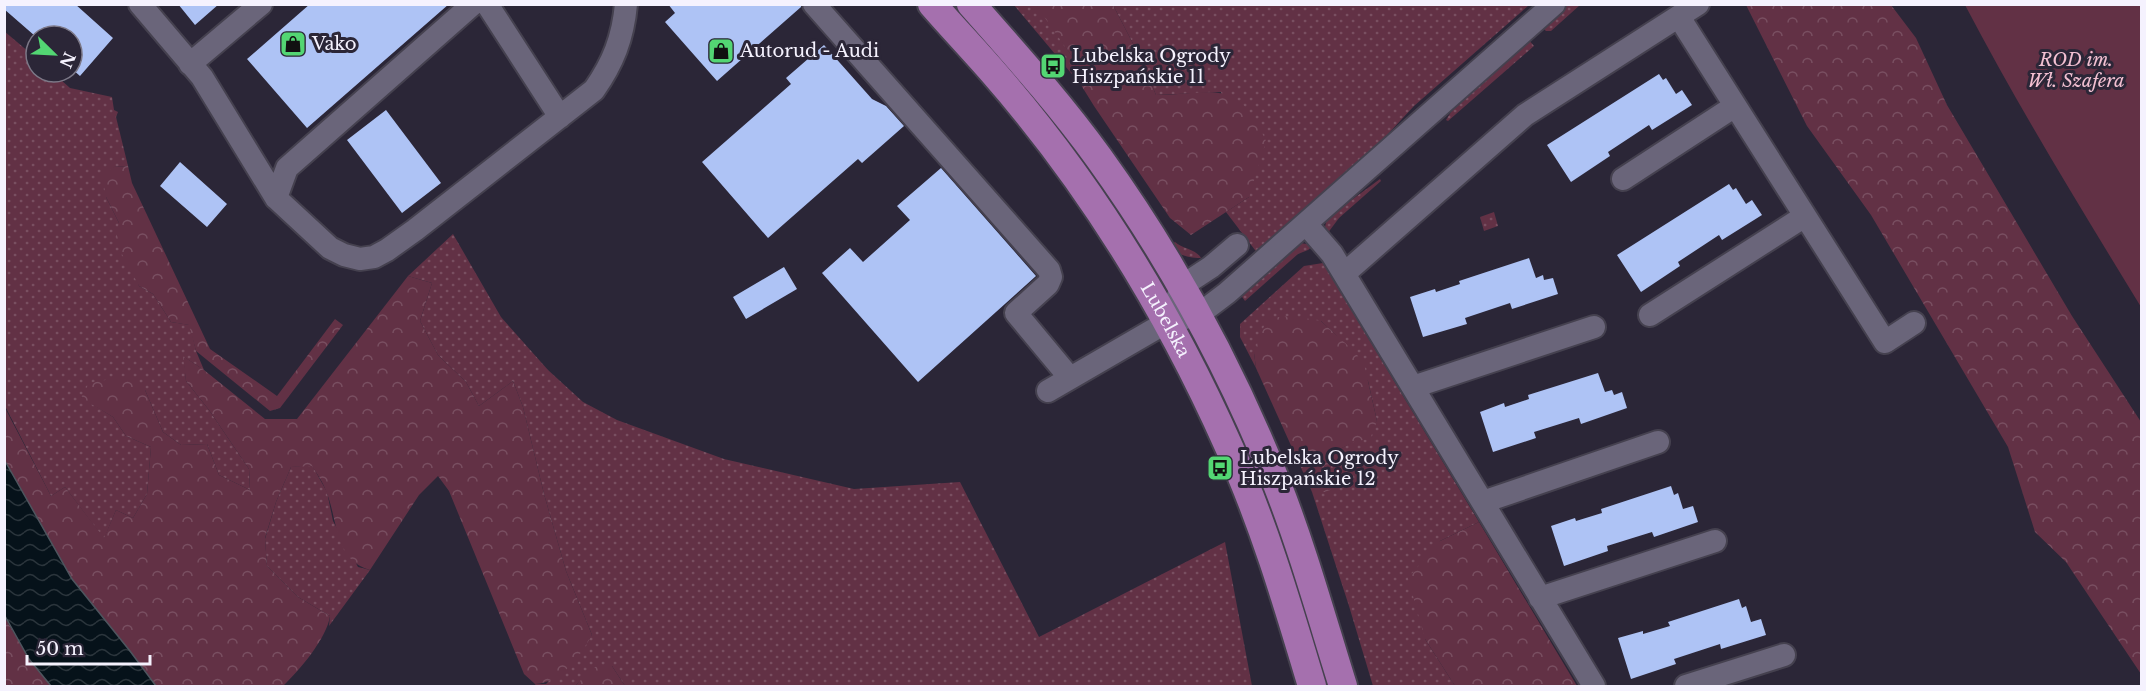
<svg xmlns="http://www.w3.org/2000/svg" width="2146" height="691" font-family="'Libre Baskerville',serif">
  <style>
    .grass { fill: url(#grass-dots) }
    .forest { fill: url(#forest-crowns) }
    .garden { fill: #623145 }
    .water { fill: url(#water-waves); stroke: #4e555e; stroke-width: 1.5 }
    .building { fill: #aec3f5 }
    .lines { fill: none; stroke-linecap: round; stroke-linejoin: round }
    .minor-casing { stroke: #45414f; stroke-width: 26 }
    .major-casing { stroke: #45414f; stroke-width: 32 }
    .minor { stroke: #6a657a; stroke-width: 22 }
    .major { stroke: #a570ae; stroke-width: 28 }
    .labels { text-anchor: middle; dominant-baseline: central; stroke-width: 6; stroke-linejoin: round; paint-order: stroke }
    .poi-label { font-size: 18px; fill: #f5f2fe; stroke: #2b2637; text-anchor: start }
    .park-label { font-size: 18px; font-style: italic; fill: #f3c0d2; stroke: #2b2637 }
    .street-label { font-size: 18px; fill: #f5f2fe; stroke: #2b2637 }
  </style>
  <defs>
    <pattern id="grass-dots" width="8" height="8" patternUnits="userSpaceOnUse" patternTransform="scale(1.5)"><rect width="8" height="8" fill="#623145"/><path d="M2 2h.1M6 6h.1" fill="none" stroke="#794f61" stroke-width="1.8" stroke-linecap="round"/></pattern>
    <pattern id="forest-crowns" width="20" height="18" patternUnits="userSpaceOnUse" patternTransform="scale(1.5)"><rect width="20" height="18" fill="#623145"/><path d="M2 6a3 3 0 1 1 6 0M12 15a3 3 0 1 1 6 0" fill="none" stroke="#794f61"/></pattern>
    <pattern id="water-waves" width="16" height="10" patternUnits="userSpaceOnUse" patternTransform="scale(1.5)"><rect width="16" height="10" fill="#06121a"/><path d="M0 5q4-4 8 0t8 0" fill="none" stroke="#2b353c"/></pattern>
  </defs>
  <rect width="100%" height="100%" fill="#2b2637"/>
  <path class="grass" d="M1014 5H1036L1042 11 1073 58 1081 85Z
    M1113 5H1529L1414 106 1363 161 1258 254 1226 212 1249 197 1221 92 1156 95 1142 61Z
    M1567 5H1580L1551 31H1546L1543 28 1545 24Z
    M4 31 36 58V72H52L70 88 112 97 114 110 118 112 116 117 128 166 114 167 106 197 119 223 139 286 153 294 171 322 190 325 196 351 204 370 184 357 186 381 209 410 249 469 250 490 219 475 207 444 181 445 163 432 145 390 81 397 113 417 126 436 151 447 147 494 133 518 116 510 104 539 65 487 51 496 5 406Z
    M1528 39 1534 46 1448 121 1446 120 1456 104Z
    M1380 179 1381 181 1339 218 1327 234 1325 227 1327 218Z
    M1494 212 1498 226 1484 231 1480 217Z
    M453 234 501 317 548 370 583 402 617 420 724 459 854 489 960 482 1039 637 1225 542 1252 686H625L612 666 578 683 575 686H536L535 684H546L592 635 566 571 544 494 523 407 513 381 479 406 466 382 438 355 420 321 432 283 408 276Z
    M1175 242C1183 249 1196 249 1201 258 1187 258 1179 255 1168 246Z
    M1300 243 1314 245 1308 250 1298 254 1245 301 1240 294Z
    M1323 263 1479 522 1440 541 1425 639 1455 686H1373L1349 606 1312 492H1325L1333 480 1340 449 1356 440 1377 421 1368 381 1336 335 1321 321 1254 353 1256 368 1240 337V324L1304 266Z
    M312 465 327 492 333 521 358 567 370 570 329 626 330 616 298 597 267 566 265 539 276 502 291 467Z"/>
  <path class="forest" d="M1036 5H1113L1142 61 1156 95C1216 94 1237 77 1266 141L1249 197 1191 235 1170 218 1094 106 1081 85 1073 58Z
    M1746 5H1891L1916 38 1947 105 2072 316 2141 422V674L2066 562 2035 532 2008 447 1871 215 1807 126Z
    M128 166 132 183 210 349 277 396 335 319 343 325 280 408 270 411 196 351 189 325 171 322 153 294 139 286 115 241 119 223 106 197 102 175 114 167Z
    M408 276 432 283 420 321 438 355 466 382 479 406 513 381 523 407 544 494 566 571 592 635C580 656 561 683 535 684L524 674 449 491 438 476 419 495 370 570C334 560 338 519 326 491 323 482 317 474 312 466L291 467 276 502 265 538 267 566 298 597 330 616C327 638 299 671 283 686H156L130 651 72 579 5 461 4 406 51 496 65 487 104 538 116 510 133 518 147 494 151 447 126 436 113 417 81 398 89 383 127 376 145 390 163 432 181 445 207 444 219 475 250 490 249 469 209 410 186 381 183 356 204 370 265 419H297Z
    M1293 316 1321 321 1356 353 1365 368 1377 421 1370 439 1356 441 1340 449 1333 480 1334 488 1325 492H1312L1256 368 1254 353 1267 318Z
    M1479 522 1577 686H1455L1425 639 1408 578 1440 541Z
    M4 616 29 659 51 686H5Z
    M612 666 625 686H575L594 667Z"/>
  <path class="garden" d="M1965 5H2141V307C2080 207 2019 108 1965 5Z"/>
  <path class="water" d="M5 461 72 579 130 651 156 686H51L29 659 5 616Z"/>
  <path class="building" d="M4 4H75L113 38 80 76 72 69V36H35L4 9Z
    M178 4H219L195 25Z
    M310 4H449L307 128 247 59Z
    M668 4H801V7L717 81 665 22 675 13Z
    M824 45 872 99 886 106 904 126 862 163 858 159 768 238 702 162 791 84 786 78Z
    M1659 74 1663 80 1666 78 1676 94 1682 90 1692 105 1652 130 1649 125 1608 152 1610 156 1571 182 1547 145Z
    M386 110 441 183 402 213 347 140Z
    M180 162 227 204 207 227 160 186Z
    M941 168 1036 276 918 382 822 273 850 248 863 262 910 220 897 206Z
    M1729 184 1733 190 1736 188 1746 204 1752 200 1762 215 1722 240 1719 235 1678 262 1680 266 1641 292 1617 255Z
    M1529 258 1536 278 1543 275 1544 280 1553 278 1558 294 1512 309 1510 303 1465 318 1467 324 1423 337 1410 297 1435 289 1436 292 1460 284 1459 281Z
    M784 267 797 289 746 319 733 297Z
    M1598 373 1605 392 1612 390 1614 395 1622 392 1627 408 1581 424 1579 418 1534 432 1536 438 1493 452 1480 412 1504 403 1505 407 1529 399 1528 395Z
    M1671 486 1674 495 1678 493 1683 509 1693 506 1698 522 1654 537 1652 532 1607 546 1608 551 1564 566 1551 526 1575 518 1576 521 1602 513 1601 509Z
    M1739 599 1742 608 1746 606 1751 622 1761 619 1766 635 1721 649 1720 644 1674 659 1676 664 1631 679 1618 638 1643 631V634L1670 626 1668 622Z"/>
  <g class="lines">
    <g class="minor-casing">
      <path id="minor" d="M140 4 202 77 276 198 330 248 344 255 360 259 374 257 387 250 415 230 594 90C613 63 623 38 626 4
        M487 4 560 117
        M814 4 1049 270 1051 277 1048 284 1016 313 1070 378
        M1679 17 1885 342 1914 323
        M190 64 261 4
        M1623 179 1735 106
        M276 198 287 168 473 4
        M1306 224 1332 254 1594 686
        M1344 274 1525 115 1698 4
        M1176 301 1182 286 1211 267 1237 245
        M1650 315 1805 216
        M1413 387 1594 327
        M1048 391 1167 322 1198 315 1227 293 1554 4
        M1483 502 1658 442
        M1540 598 1715 541
        M1686 686 1784 655"/>
    </g>
    <g class="major-casing">
      <g id="major">
        <path id="s1" d="M932 4C952 27 973 49 993 72 1090 183 1169 312 1229 447 1264 524 1288 606 1312 686"/>
        <path d="M971 4C1015 54 1060 104 1099 158 1171 258 1231 369 1277 484 1303 550 1322 619 1343 686"/>
      </g>
    </g>
    <use href="#minor" class="minor"/>
    <use href="#major" class="major"/>
  </g>
  <defs>
    <g id="shop-square" transform="scale(1.35)"><rect x="-9" y="-9" width="18" height="18" rx="4" fill="#53d673" stroke="#2b2637"/><path d="M-5-2.5h2.3a2.7 3.5 0 0 1 5.4 0H5L5.5 6h-11ZM-1.5-2.5h3a1.5 2.3 0 0 0-3 0Z" fill="#111"/></g>
    <g id="bus-square" transform="scale(1.35)"><rect x="-9" y="-9" width="18" height="18" rx="4" fill="#53d673" stroke="#2b2637"/><path d="M-5-6H5V4H4V6H2V4H-2V6H-4V4H-5ZM-3.5-4V0h7V-4ZM-3.5 1.2v1.5H-2V1.2ZM2 1.2v1.5H3.5V1.2Z" fill="#111"/></g>
  </defs>
  <g fill-rule="evenodd">
    <use href="#shop-square" x="293" y="44"/>
    <use href="#shop-square" x="721" y="51"/>
    <use href="#bus-square" x="1053" y="66"/>
    <use href="#bus-square" x="1220" y="468"/>
  </g>
  <g class="labels">
    <g class="poi-label">
      <text x="312" y="44">Vako</text>
      <text x="740" y="51">Autorud - Audi</text>
      <text x="1072" y="56">Lubelska Ogrody<tspan x="1072" dy="21">Hiszpańskie 11</tspan></text>
      <text x="1240" y="458">Lubelska Ogrody<tspan x="1240" dy="21">Hiszpańskie 12</tspan></text>
    </g>
    <g class="park-label">
      <text x="2076" y="60">ROD im.<tspan x="2076" dy="21">Wł. Szafera</tspan></text>
    </g>
    <g class="street-label">
      <text stroke="none"><textPath href="#s1" startOffset="394">Lubelska</textPath></text>
    </g>
  </g>
  <rect width="2146" height="691" fill="none" stroke="#f5f2fe" stroke-width="12"/>
  <g transform="translate(54 54) rotate(114)"><circle r="28" fill="#2b2637" stroke="#7c7887" stroke-width="1.5"/>
  <path d="M0-4.5L10 22L0 15L-10 22Z" fill="#53d673"/>
  <text y="-9" font-size="16" font-weight="bold" text-anchor="middle" fill="#f5f2fe">N</text>
  </g>
  <path d="M27 655v9h123v-9" fill="none" stroke="#f5f2fe" stroke-width="3"/>
  <text x="36" y="655" font-size="18" fill="#f5f2fe" stroke="#2b2637" stroke-width="4.5" paint-order="stroke">50 m</text>
</svg>
